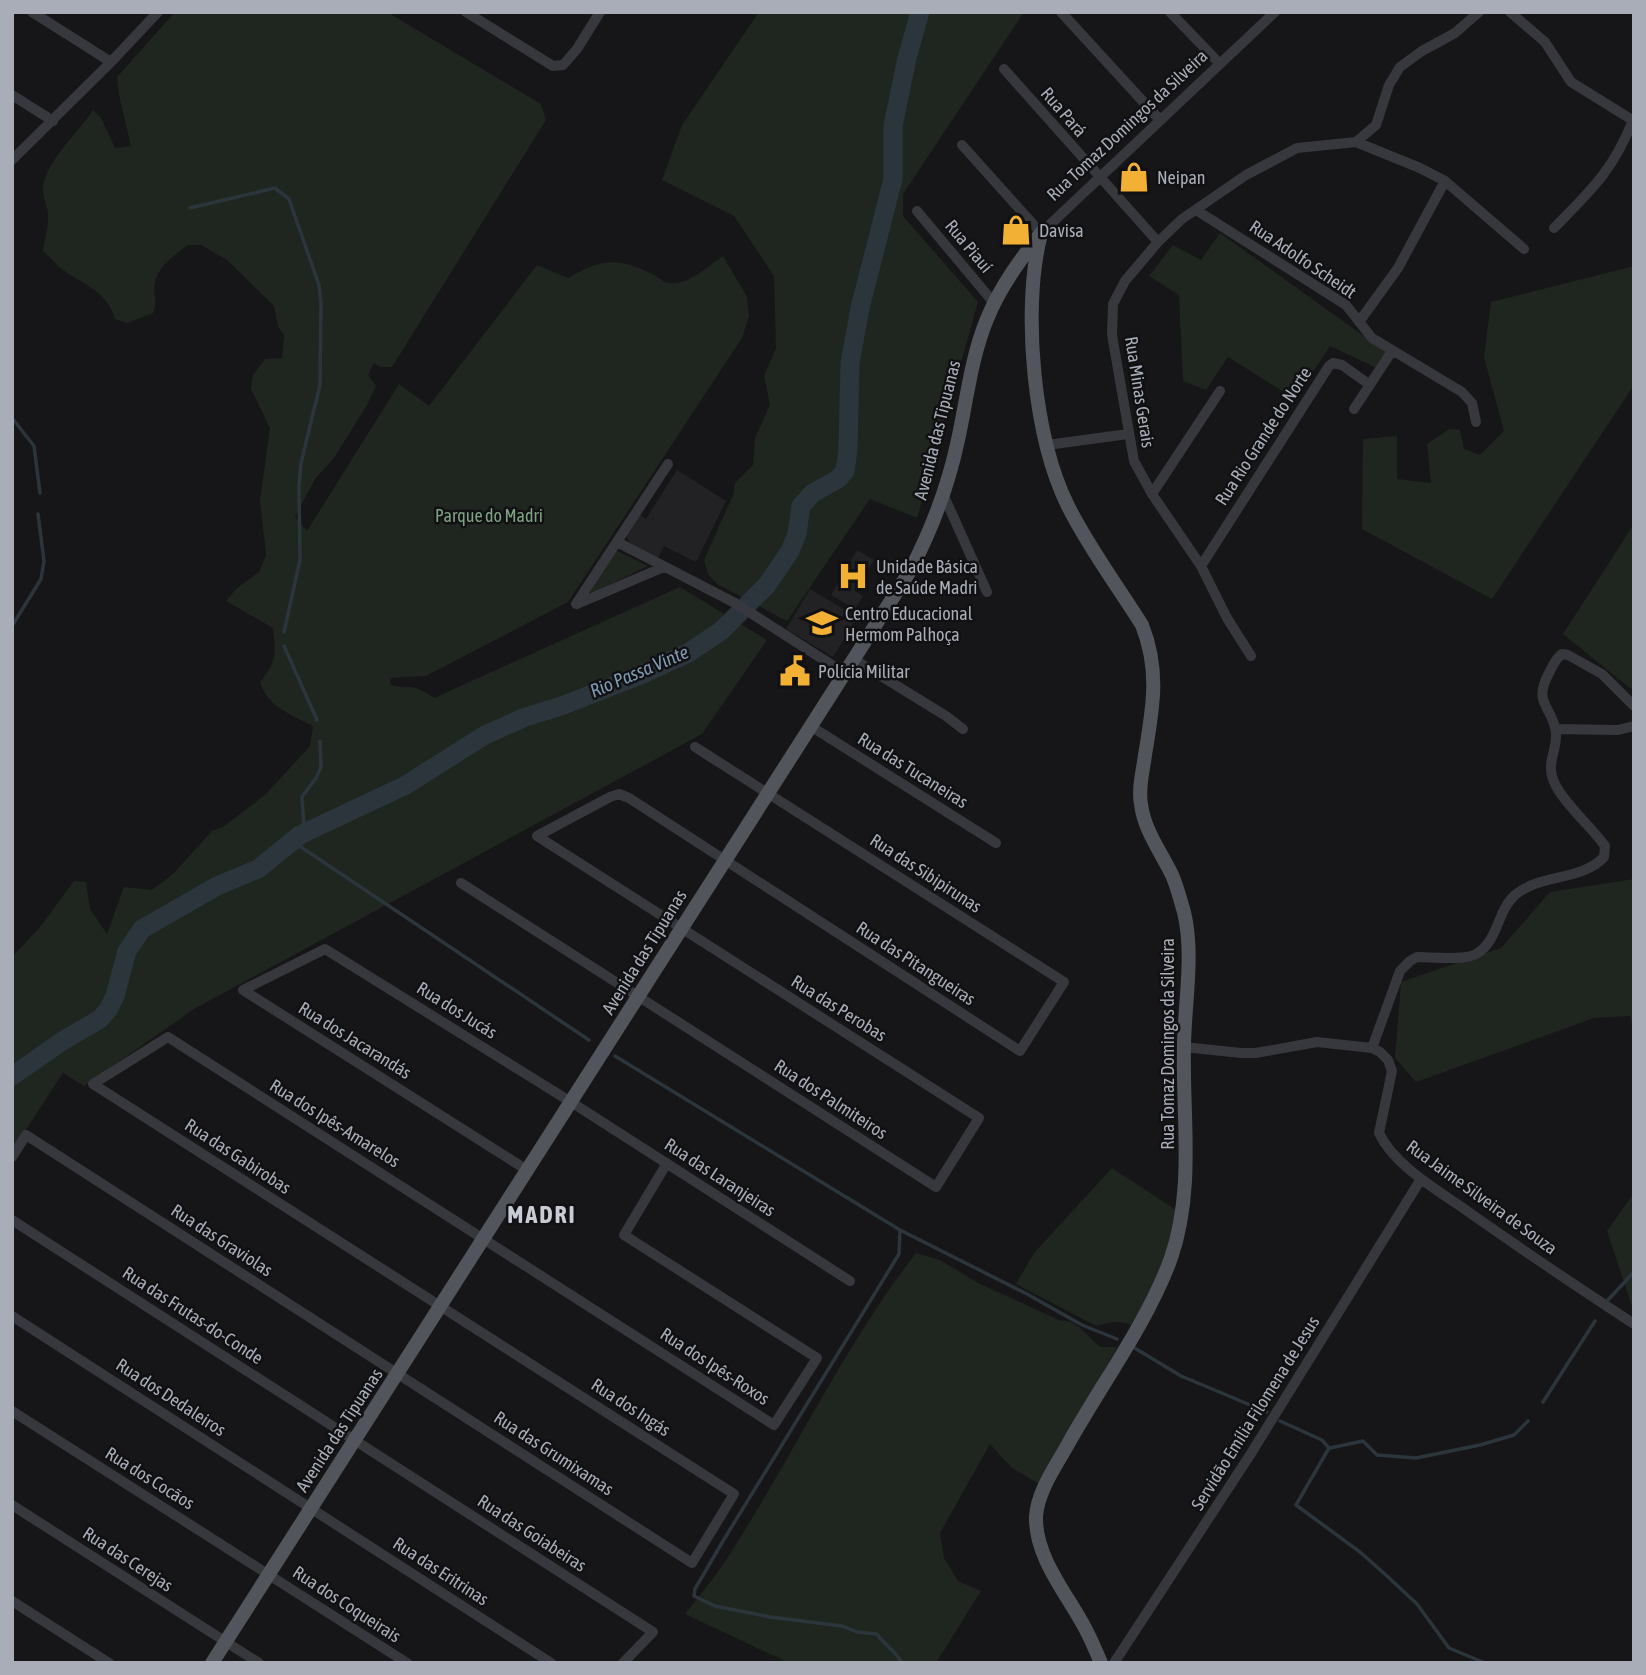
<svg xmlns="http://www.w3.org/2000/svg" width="1646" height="1675" font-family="'Asap Condensed',sans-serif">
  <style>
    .built { fill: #222225 }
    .green { fill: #1e261f }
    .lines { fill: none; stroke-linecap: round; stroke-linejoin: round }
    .stream { stroke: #2c353c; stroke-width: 3.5 }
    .river { stroke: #2c353c; stroke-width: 19 }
    .minor { stroke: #37383d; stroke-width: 10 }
    .major { stroke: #53555c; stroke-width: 14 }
    .labels { text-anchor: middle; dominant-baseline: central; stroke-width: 5; stroke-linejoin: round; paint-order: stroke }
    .street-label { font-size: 18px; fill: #a8adb8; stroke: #111113 }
    .poi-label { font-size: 18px; fill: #a8adb8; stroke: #111113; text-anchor: start }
    .park-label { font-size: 18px; fill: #7fa381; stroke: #111113 }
    .water-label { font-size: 19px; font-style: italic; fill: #7f9bb3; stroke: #111113 }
    .district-label { font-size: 24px; font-weight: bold; letter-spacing: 2px; fill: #c9ccd4; stroke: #111113 }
  </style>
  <rect width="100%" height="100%" fill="#161618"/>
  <path class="built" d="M677 470 726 501 696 562 664 546 658 558 632 546 626 536 639 514 646 519Z
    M857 550 874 560 855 591 863 596 855 609 831 595Z
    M810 589 857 617 833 657 786 629Z"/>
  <path class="green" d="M175 12H387L541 104 546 120 392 367H380L374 363 368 375 376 386 367 405 334 458 315 479 295 517 307 531 399 384 429 406 537 265 568 278C599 260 617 256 650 273 659 277 665 285 675 283 692 282 709 265 723 256L747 297 749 316 742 338 568 602 426 676 390 678V684C398 688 402 686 410 687 418 688 427 692 434 698L680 587 767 640 702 734 194 1009 84 1086 63 1073 12 1151V957L40 927 74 881 86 882 90 909 107 934 124 887 152 890 173 874 212 831 223 827 266 794 310 746 313 726C292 715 267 707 260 682 277 661 276 654 273 628L226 601 236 589 259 572 266 555 260 500 270 428 251 389 253 375 265 359 282 358 284 335 278 326 274 306 227 260 201 245H188C173 256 154 269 154 290 155 299 157 304 153 313L127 323 115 319C107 290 81 284 59 267 54 262 49 256 43 251 45 239 49 225 48 213 47 204 42 196 43 187 47 160 78 133 93 110L101 118 115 148 131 146 119 95 117 77Z
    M759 12H1024L903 194V216L978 302 917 518 870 499 787 621 717 584 708 574 704 560 733 495 735 483 753 465 755 438 770 405 764 376 776 348 774 276 734 216 662 180 682 125Z
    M1220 233 1386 352 1377 368 1330 346 1295 399 1228 357 1206 390 1183 381 1179 295 1149 276 1173 245 1201 260Z
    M1634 266V385L1492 599 1362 529 1363 439 1397 436V479L1431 483 1427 444 1449 429 1460 430 1464 449 1480 455 1504 431 1484 357 1491 302Z
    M1634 524V686L1631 689 1563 634Z
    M615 550 648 566 592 593 589 591Z
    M1634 879V1031L1630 1016 1594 1018 1416 1082 1395 1058 1401 982 1501 948 1550 892Z
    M1112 1168 1176 1210C1173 1252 1151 1289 1132 1326 1120 1319 1109 1323 1096 1326L1016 1284 1034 1253Z
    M1634 1193V1312L1607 1231Z
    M916 1253 940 1260 978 1283 1059 1320 1071 1322 1080 1328 1100 1347H1117L1041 1485 1012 1468 990 1444 940 1533 944 1558 958 1581 981 1591 936 1663H789L685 1614C698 1597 712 1581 724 1563 791 1461 841 1350 916 1253Z"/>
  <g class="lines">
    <path class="stream" d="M190 208 275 188 289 199 319 285 321 304 320 385 301 463 299 486 300 560 284 632
      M12 418 34 446 40 493
      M12 626 41 579 44 561 38 514
      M284 646 317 720
      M300 835 304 827 302 797 316 778 321 767 320 741
      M289 844 301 847 589 1040
      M615 1056 900 1230 1027 1294 1082 1325 1117 1339
      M900 1230 899 1254 723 1541 695 1589 694 1596 715 1606 770 1617 842 1626 857 1632 877 1634C884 1645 896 1651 902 1663
      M1607 1301 1634 1272
      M1133 1347 1181 1376 1267 1412
      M1543 1402 1595 1321
      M1280 1421 1322 1440 1329 1448
      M1329 1448 1296 1505 1360 1552 1387 1576 1417 1604 1449 1648 1485 1663
      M1330 1448 1363 1441 1377 1455 1416 1458 1480 1445 1514 1435 1528 1421"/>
    <path class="river" d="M12 1076 64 1040 100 1019 108 1010 115 996 127 951 142 929 217 886 258 869 300 835 406 785 485 735 523 718 564 705 638 676 688 653 721 631 767 585 790 551 797 534 801 506 813 493 838 479 845 471 848 450 850 363 860 308 893 179V126L907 58 920 12"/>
    <path class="minor" d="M32 12 111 62
      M466 12 553 66 563 65 577 49 600 12
      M1061 12 1160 120
      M1170 12 1220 64
      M1510 12 1545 42 1571 82 1634 121
      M1004 69 1158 242
      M12 95 53 121
      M1356 142 1376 125 1389 85 1400 67 1422 51 1455 33 1479 12
      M962 145 1041 233 1275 12
      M12 160 111 62 158 12
      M1196 210 1346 305 1372 338 1462 392 1472 403 1476 422
      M917 211 994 303
      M1554 228C1590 191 1613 171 1633 120
      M1359 322 1398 268 1445 181
      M1354 409 1392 351
      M1047 445 1128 434
      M1152 494 1220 391
      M944 496 987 592
      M617 542 735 603 846 674
      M1201 566 1329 366 1333 363 1342 365 1370 385
      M576 604 668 464
      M577 604 664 567
      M1251 656 1227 618 1201 566 1152 494 1134 461 1112 335 1113 304 1125 281 1158 242 1182 219 1246 175 1297 148 1356 142 1420 168 1445 181 1524 249
      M855 660 946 716 963 729
      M812 727 996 843
      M1556 729 1618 730 1634 726
      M461 883 936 1187 979 1118 537 836 610 797 619 794 629 798 1020 1051 1064 982 695 747
      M1184 1047 1241 1053H1256L1317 1042 1372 1048 1380 1052 1388 1060 1392 1071 1379 1133C1395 1167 1441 1192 1470 1213 1524 1251 1579 1288 1634 1324
      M1372 1048 1400 971 1410 961 1417 957C1432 957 1464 961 1476 954 1498 942 1497 911 1515 895 1539 874 1582 881 1604 857L1605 846C1590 825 1568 808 1556 786 1544 763 1557 754 1556 733 1553 705 1531 705 1550 671 1553 665 1556 658 1562 654L1568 655 1602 674 1634 706
      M12 1157 26 1135 692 1563 734 1494 93 1084 168 1037 774 1425 817 1358 624 1235 667 1163
      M527 1170 243 990 325 949 571 1102 850 1281
      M12 1220 653 1632 623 1663
      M12 1316 551 1663
      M12 1411 407 1663
      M12 1505 259 1663
      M12 1601 109 1663
      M1114 1663 1250 1455 1421 1179"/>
    <path class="major" d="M1040 238C1022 312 1034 438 1068 506 1089 548 1117 585 1142 625 1160 671 1153 707 1145 755 1143 771 1138 788 1141 804 1144 830 1161 852 1172 875 1177 886 1180 899 1184 912 1194 954 1185 1000 1184 1044 1182 1115 1195 1188 1171 1258 1148 1322 1100 1386 1067 1446 1055 1467 1037 1493 1036 1517 1035 1557 1067 1594 1085 1628 1091 1639 1096 1651 1101 1663
      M212 1663 910 571C932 529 948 487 958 440 967 399 971 358 987 319 1000 287 1020 260 1041 233"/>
  </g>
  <defs>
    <g id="shop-bare" transform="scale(2.415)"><path d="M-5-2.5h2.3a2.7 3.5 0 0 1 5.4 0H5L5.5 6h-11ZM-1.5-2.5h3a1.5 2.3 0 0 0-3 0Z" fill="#f2b134" stroke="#111113" stroke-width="2.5" paint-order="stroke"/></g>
    <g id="hospital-bare" transform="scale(2.415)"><path d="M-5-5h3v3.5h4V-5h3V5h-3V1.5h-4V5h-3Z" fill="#f2b134" stroke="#111113" stroke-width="2.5" paint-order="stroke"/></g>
    <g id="school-bare" transform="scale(2.415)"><path d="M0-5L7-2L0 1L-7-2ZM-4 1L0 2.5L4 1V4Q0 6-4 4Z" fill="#f2b134" stroke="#111113" stroke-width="2.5" paint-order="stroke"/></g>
    <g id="civic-bare" transform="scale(2.415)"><path d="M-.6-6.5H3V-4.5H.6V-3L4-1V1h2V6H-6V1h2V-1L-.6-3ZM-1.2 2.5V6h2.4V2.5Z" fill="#f2b134" stroke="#111113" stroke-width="2.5" paint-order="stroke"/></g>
  </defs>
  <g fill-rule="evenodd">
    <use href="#shop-bare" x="1134" y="177"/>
    <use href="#shop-bare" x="1016" y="230"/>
    <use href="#hospital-bare" x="853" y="576"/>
    <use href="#school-bare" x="822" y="623"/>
    <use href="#civic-bare" x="795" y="671"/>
  </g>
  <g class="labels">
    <g class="street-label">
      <text transform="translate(1064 112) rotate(49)">Rua Pará</text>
      <text transform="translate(1127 125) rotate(-43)">Rua Tomaz Domingos da Silveira</text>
      <text transform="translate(969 246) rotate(50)">Rua Piauí</text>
      <text transform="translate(1303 259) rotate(34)">Rua Adolfo Scheidt</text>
      <text transform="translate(1140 392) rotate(81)">Rua Minas Gerais</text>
      <text transform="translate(937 430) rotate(-76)">Avenida das Tipuanas</text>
      <text transform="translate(1263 436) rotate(-57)">Rua Rio Grande do Norte</text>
      <text transform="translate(913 770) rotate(32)">Rua das Tucaneiras</text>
      <text transform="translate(926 873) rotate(33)">Rua das Sibipirunas</text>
      <text transform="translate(644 952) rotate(-58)">Avenida das Tipuanas</text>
      <text transform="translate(916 963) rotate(33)">Rua das Pitangueiras</text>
      <text transform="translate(839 1008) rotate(32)">Rua das Perobas</text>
      <text transform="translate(457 1010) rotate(32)">Rua dos Jucás</text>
      <text transform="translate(355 1040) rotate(32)">Rua dos Jacarandás</text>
      <text transform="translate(1167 1044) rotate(-90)">Rua Tomaz Domingos da Silveira</text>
      <text transform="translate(831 1099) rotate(33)">Rua dos Palmiteiros</text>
      <text transform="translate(335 1123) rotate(32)">Rua dos Ipês-Amarelos</text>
      <text transform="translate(238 1156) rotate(33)">Rua das Gabirobas</text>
      <text transform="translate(720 1177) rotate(33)">Rua das Laranjeiras</text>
      <text transform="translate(1482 1197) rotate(36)">Rua Jaime Silveira de Souza</text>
      <text transform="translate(222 1240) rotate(33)">Rua das Graviolas</text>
      <text transform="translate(193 1315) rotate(33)">Rua das Frutas-do-Conde</text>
      <text transform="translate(715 1366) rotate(33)">Rua dos Ipês-Roxos</text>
      <text transform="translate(171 1397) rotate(33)">Rua dos Dedaleiros</text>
      <text transform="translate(631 1407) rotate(33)">Rua dos Ingás</text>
      <text transform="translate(1255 1413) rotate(-58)">Servidão Emília Filomena de Jesus</text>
      <text transform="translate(339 1430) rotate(-57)">Avenida das Tipuanas</text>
      <text transform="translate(554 1453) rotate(33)">Rua das Grumixamas</text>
      <text transform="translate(150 1478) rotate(32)">Rua dos Cocãos</text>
      <text transform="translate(532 1533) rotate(33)">Rua das Goiabeiras</text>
      <text transform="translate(128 1559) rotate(33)">Rua das Cerejas</text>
      <text transform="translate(441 1571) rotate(33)">Rua das Eritrinas</text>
      <text transform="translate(347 1604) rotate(33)">Rua dos Coqueirais</text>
    </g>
    <g class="poi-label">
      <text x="1157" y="177">Neipan</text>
      <text x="1039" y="230">Davisa</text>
      <text x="876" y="566">Unidade Básica<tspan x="876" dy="21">de Saúde Madri</tspan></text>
      <text x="845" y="613">Centro Educacional<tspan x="845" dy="21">Hermom Palhoça</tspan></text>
      <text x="818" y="671">Polícia Militar</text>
    </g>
    <g class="park-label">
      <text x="489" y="515">Parque do Madri</text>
    </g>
    <g class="water-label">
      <text transform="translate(639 671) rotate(-23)">Rio Passa Vinte</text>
    </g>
    <g class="district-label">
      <text x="542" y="1214">MADRI</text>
    </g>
  </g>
  <rect width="1646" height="1675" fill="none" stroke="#a8adb8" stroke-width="28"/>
</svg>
